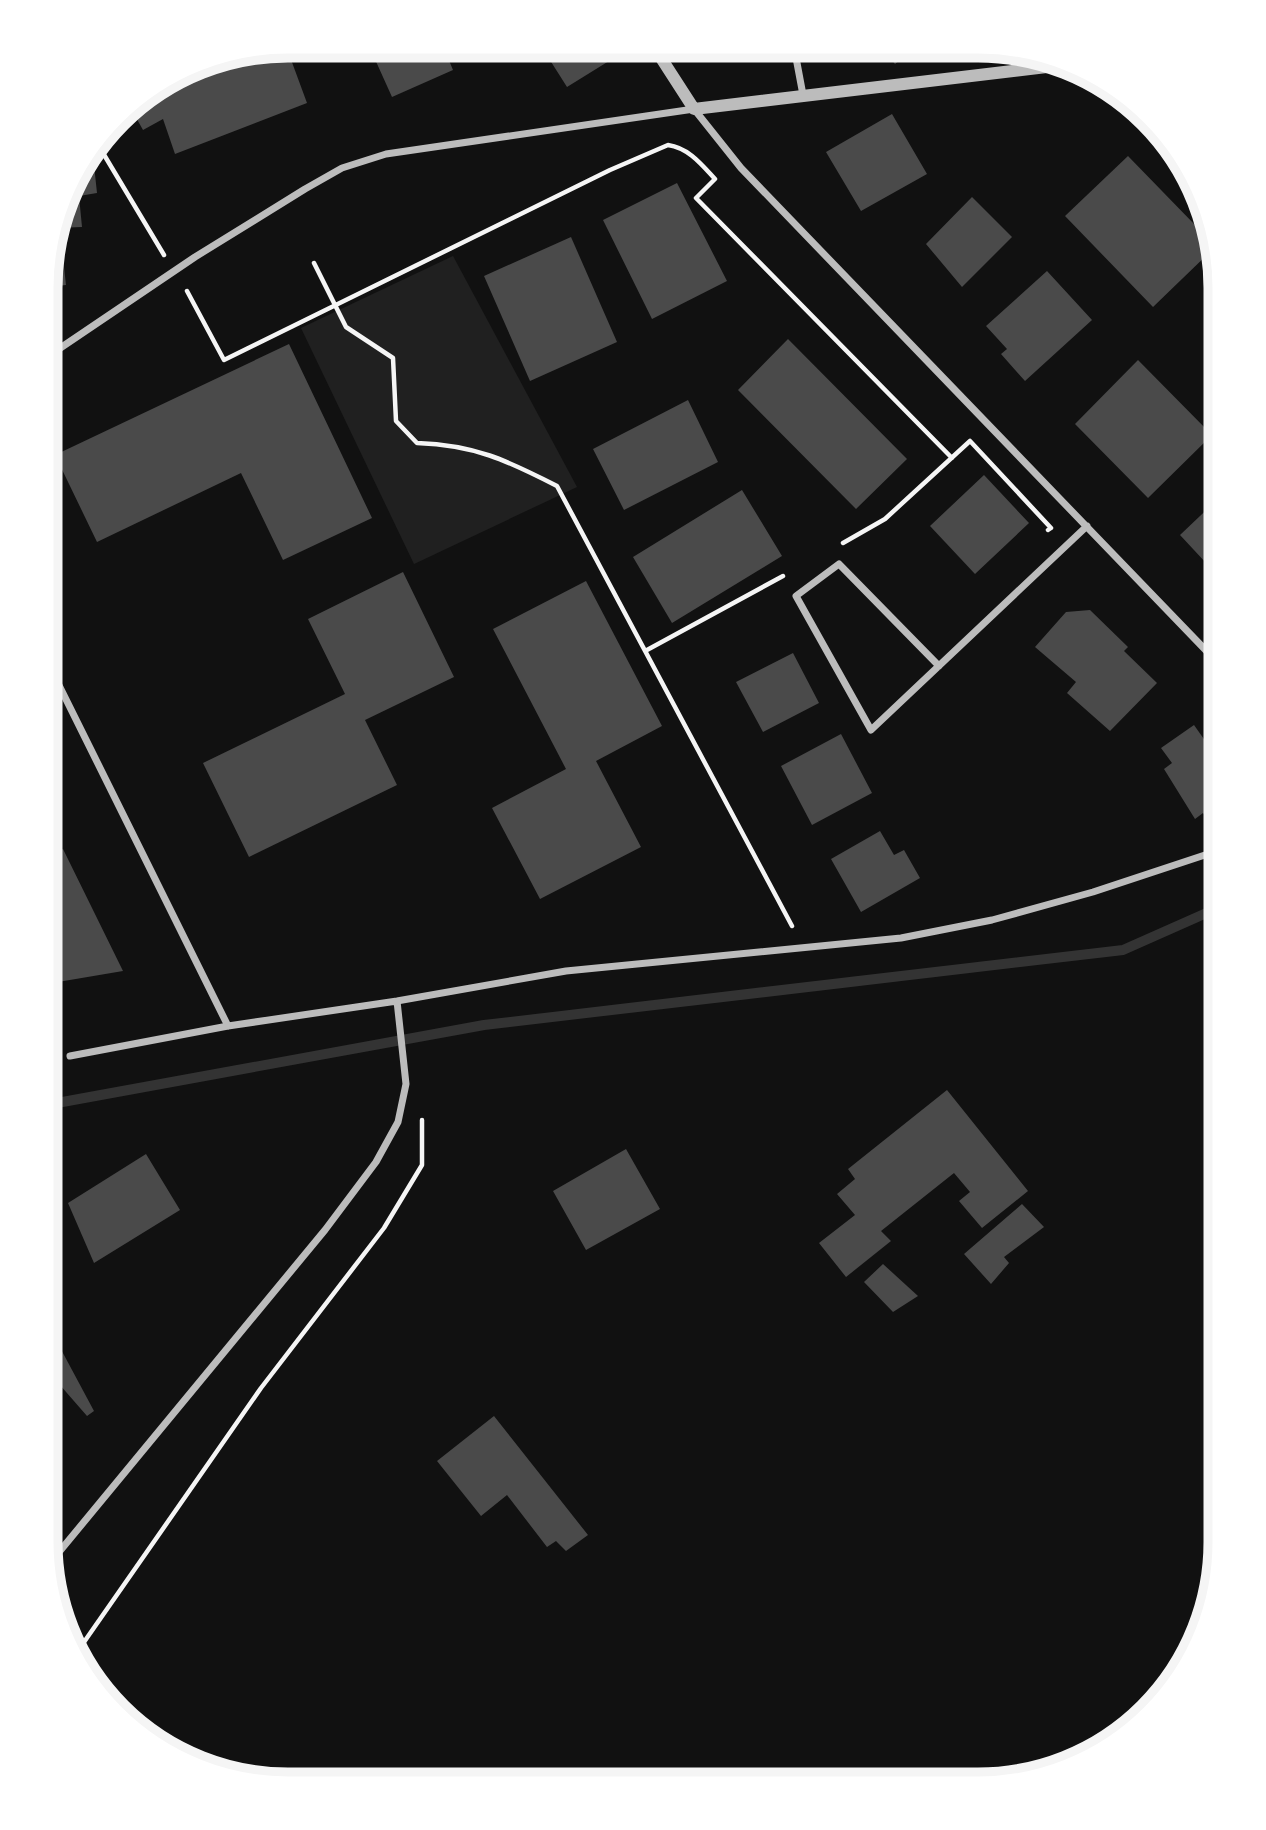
<svg xmlns="http://www.w3.org/2000/svg" width="1266" height="1830" font-family="Karla,sans-serif">
  <style>
    .green { fill: #202020 }
    .lines { fill: none; stroke-linecap: round; stroke-linejoin: round }
    .stream { stroke: #333; stroke-width: 10 }
    .building { fill: #4a4a4a }
    .path { stroke: #f5f5f5; stroke-width: 4.5 }
    .minor { stroke: #bcbcbc; stroke-width: 7 }
    .tertiary { stroke: #bcbcbc; stroke-width: 12 }
    .rim { fill: none; stroke: #f5f5f5; stroke-width: 9 }
  </style>
  <rect width="100%" height="100%" fill="#111"/>
  <path class="green" d="M453 256 577 487 414 564 301 328Z"/>
  <g class="lines">
    <path class="stream" d="M46 1105 484 1025 1123 950 1220 907"/>
  </g>
  <path class="building" d="M286 46 307 103 175 154 163 119 143 130 129 105 210 58Z
    M369 46H443L453 70 392 97Z
    M541 46 629 47 630 48 567 87Z
    M881 47H915L895 64Z
    M982 48H1010L1022 53 986 62Z
    M892 114 927 174 861 211 826 152Z
    M1128 156 1196 226 1204 218 1212 250 1153 307 1065 216Z
    M94 165 97 193 79 196 82 227 57 228 78 167Z
    M677 183 727 281 652 319 603 220Z
    M972 197 1012 237 962 287 926 244Z
    M571 237 617 342 530 381 484 276Z
    M63 258 66 285 48 287V259Z
    M1047 271 1092 320 1025 381 1001 354 1007 349 986 326Z
    M788 339 907 459 856 509 738 390Z
    M289 344 372 518 283 560 241 473 97 542 55 455Z
    M1138 360 1212 435 1148 498 1075 424Z
    M688 400 718 462 624 510 593 449Z
    M984 475 1029 523 975 574 930 526Z
    M742 490 782 556 672 623 633 557Z
    M1220 497V578L1180 535Z
    M403 572 454 677 365 720 397 785 249 857 203 763 345 694 308 619Z
    M586 581 662 726 596 761 641 847 540 899 492 808 566 769 493 629Z
    M1090 610 1128 647 1124 651 1157 683 1110 731 1067 693 1076 682 1035 647 1066 612Z
    M793 653 819 703 763 732 736 682Z
    M1194 725 1206 742 1220 731V824L1214 828 1203 813 1195 819 1164 769 1172 763 1161 748Z
    M841 734 872 793 812 825 781 766Z
    M880 831 894 855 904 850 920 878 861 912 831 859Z
    M63 849 123 971 58 982 46 959 47 858Z
    M947 1090 1028 1191 982 1228 959 1201 970 1192 954 1173 881 1231 891 1241 846 1277 819 1243 855 1215 837 1194 855 1179 848 1169Z
    M626 1149 660 1209 586 1250 553 1191Z
    M146 1154 180 1210 94 1263 68 1203Z
    M1022 1204 1044 1227 1004 1257 1009 1263 991 1284 964 1254Z
    M883 1264 918 1296 893 1312 864 1282Z
    M49 1327 94 1411 87 1416 46 1369V1329Z
    M494 1416 588 1535 566 1551 556 1541 547 1547 507 1495 481 1516 437 1461Z"/>
  <g class="lines">
    <path class="path" d="M97 143 164 255
      M314 263 346 327 393 358 396 421 417 443C475 445 506 460 557 486L792 926
      M187 291 224 360 610 170 668 145C689 148 702 165 715 179L696 198 952 458
      M843 543 885 519 970 441 1051 528 1048 530
      M647 650 783 576
      M75 1655 261 1388 384 1228 422 1165V1120"/>
    <path class="minor" d="M794 47 803 95
      M47 357 195 257 305 189 342 168 386 154 694 109 741 168 1220 665
      M47 661 228 1026
      M939 666 839 564 796 596 871 730 1087 526
      M70 1056 228 1026 397 1001 566 971 901 938 992 920 1093 892 1220 850
      M50 1563 325 1230 376 1162 398 1122 406 1084 397 1001"/>
    <path class="tertiary" d="M654 47 694 109 1055 66"/>
  </g>
  <path d="M0 0H1266V1830H0ZM288 58H978A230 230 0 0 1 1208 288V1542A230 230 0 0 1 978 1772H288A230 230 0 0 1 58 1542V288A230 230 0 0 1 288 58Z" fill="#fff" fill-rule="evenodd"/>
  <path class="rim" d="M288 58H978A230 230 0 0 1 1208 288V1542A230 230 0 0 1 978 1772H288A230 230 0 0 1 58 1542V288A230 230 0 0 1 288 58Z"/>
</svg>
